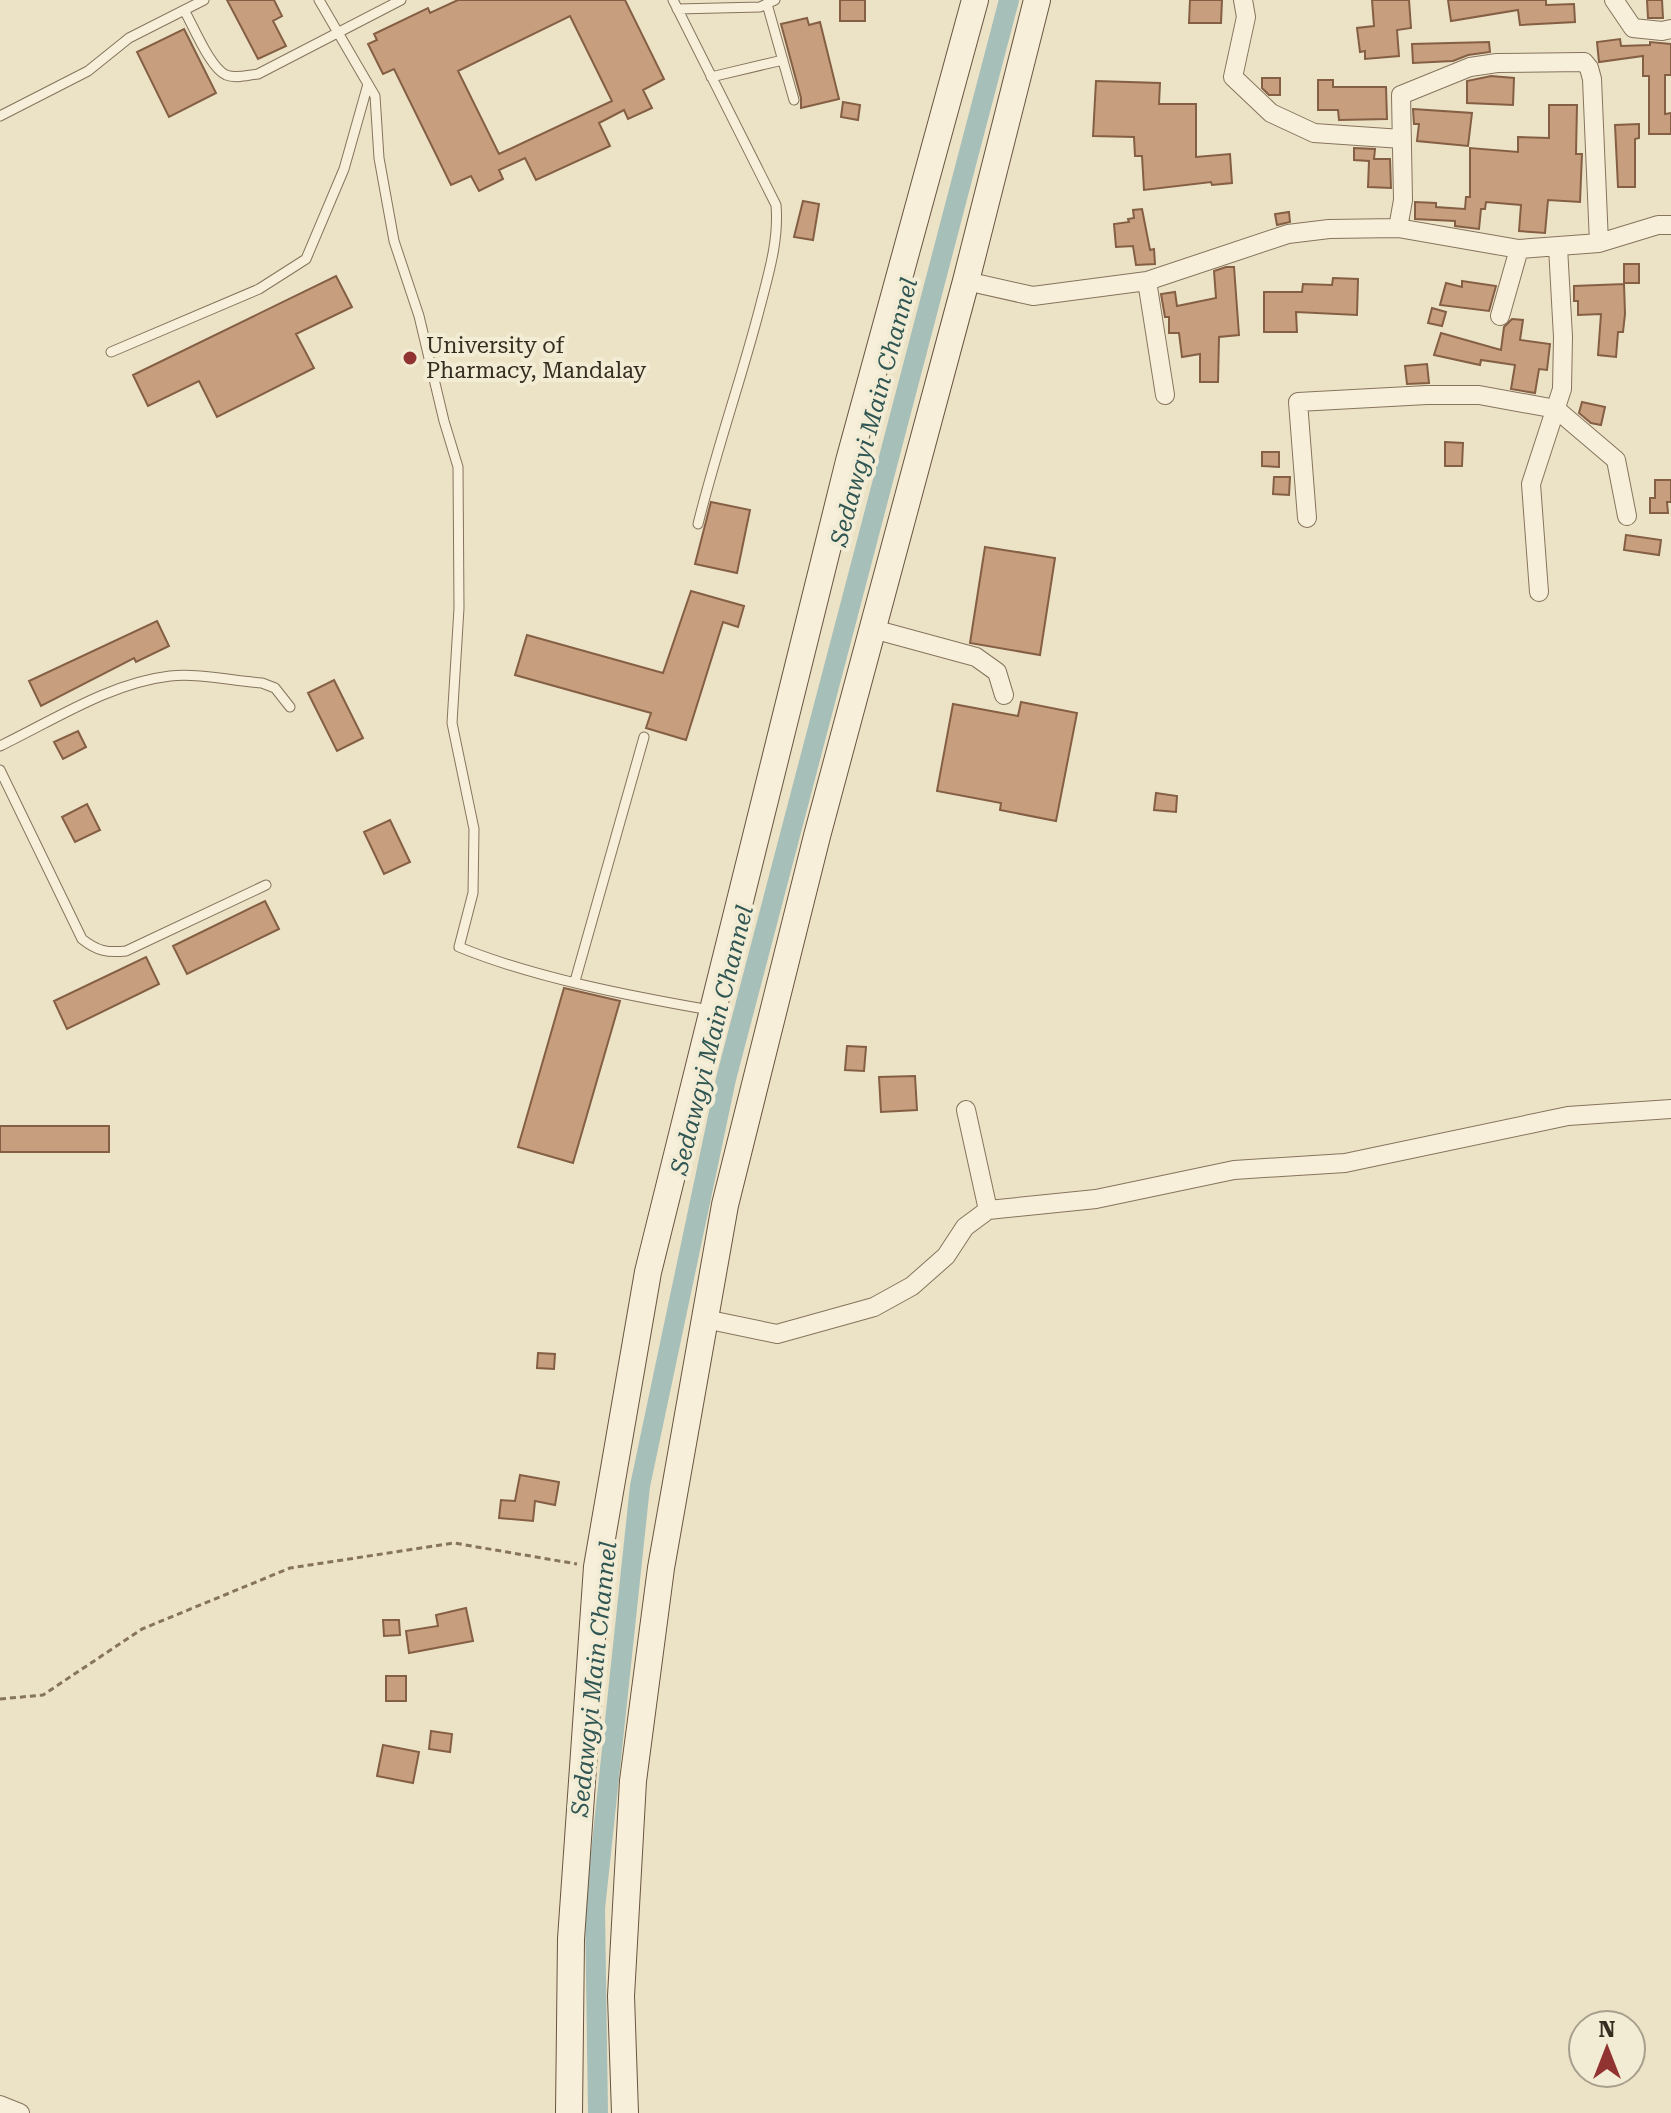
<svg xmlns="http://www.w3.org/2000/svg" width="1671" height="2113" font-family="'Roboto Serif',serif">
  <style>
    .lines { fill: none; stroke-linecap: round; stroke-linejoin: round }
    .canal { stroke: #a7bfb9; stroke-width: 20 }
    .building { fill: #c79f7e; stroke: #845f44; stroke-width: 2; fill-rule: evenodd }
    .lane-casing { stroke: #86745d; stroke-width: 11 }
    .street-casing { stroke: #86745d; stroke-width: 20 }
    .secondary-casing { stroke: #685540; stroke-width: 28 }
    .path { stroke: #86745d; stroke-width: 3; stroke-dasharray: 6 4; stroke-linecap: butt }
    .lane { stroke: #f7efd9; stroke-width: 9 }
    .street { stroke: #f7efd9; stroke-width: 18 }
    .secondary { stroke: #f7efd9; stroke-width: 26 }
    .poi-dot { fill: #913330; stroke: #f3ecd5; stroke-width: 3 }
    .labels { text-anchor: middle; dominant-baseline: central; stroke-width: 8; stroke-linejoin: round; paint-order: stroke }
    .poi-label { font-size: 22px; fill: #372c20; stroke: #f3ecd5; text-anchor: start }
    .water-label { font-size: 24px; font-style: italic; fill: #305654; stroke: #f3ecd5 }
  </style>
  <rect width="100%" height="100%" fill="#ece2c6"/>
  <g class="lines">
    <path class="canal" d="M598 2113 595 1909 640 1486 726 1079 1009 0"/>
  </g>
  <path class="building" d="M227 0H274L282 16 273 21 286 46 258 59Z
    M458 0H625L664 79 643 90 652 108 628 119 624 110 599 123 610 146 536 180 525 158 499 170 503 179 479 191 471 176 451 185 394 69 383 74 368 44 377 40 374 34 428 8 430 13ZM570 16 612 101 499 154 458 71Z
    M840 0H865V21H840Z
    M1190 0H1222L1221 23H1189Z
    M1372 0H1409L1411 28 1397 30 1399 56 1365 59V51L1360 52 1357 28 1374 26Z
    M1448 0H1546V5L1574 4 1575 22 1520 25 1518 10 1451 21Z
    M1647 0H1662L1663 18H1648Z
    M807 18 809 25 820 22 839 99 801 108V98L781 24Z
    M184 29 216 93 169 117 137 52Z
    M1620 39 1621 46 1650 45V42L1671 44V75H1665V114L1671 113V134H1649V76H1643V56L1599 62 1597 42Z
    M1489 42 1490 52 1468 55 1453 61 1413 63 1412 44Z
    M1491 76 1514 78 1513 105 1467 103V81Z
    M1262 78H1280V95H1269L1262 88Z
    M1318 80H1333V87H1386L1387 119 1339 120 1338 110H1318Z
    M1096 81 1160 83 1159 104H1196V157L1230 154 1232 183 1212 185 1211 182 1144 190 1142 156H1135L1134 137 1093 136Z
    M843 102 860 105 858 120 841 117Z
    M1549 105H1577L1576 154H1582L1580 202 1548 200 1545 233 1519 231 1521 205 1486 202 1485 209H1481L1479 229 1455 226V221L1415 219V202L1436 203V207L1465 209 1466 197H1470V148L1518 152V137L1549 138Z
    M1413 109 1472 113 1468 146 1417 141 1419 124H1414Z
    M1639 124V138L1635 139V187H1618L1615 125Z
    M1354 148 1375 149 1374 159H1390L1391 188 1368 187 1369 161 1354 160Z
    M803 201 819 204 813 240 794 237Z
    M1142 209 1150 250 1154 249 1155 264 1136 265 1133 246 1116 247 1114 224 1129 222 1128 219 1134 218 1133 210Z
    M1289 212 1290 222 1277 225 1275 214Z
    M1624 264H1639V283H1624Z
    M1226 267H1234L1239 335 1219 337 1218 382H1200V354L1182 357 1179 333H1169V317H1165L1161 294 1175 292 1177 306 1216 298 1214 271Z
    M336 276 352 307 296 334 314 368 217 417 199 381 148 406 133 375Z
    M1333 278 1358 279 1357 315 1296 312 1297 332H1264V292H1302L1303 284 1332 285Z
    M1462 281 1496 286 1489 311 1440 305 1446 283 1462 287Z
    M1624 284 1625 314 1623 332H1618L1616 357 1598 355 1601 314 1578 315V301H1574V286Z
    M1432 308 1446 312 1442 326 1428 323Z
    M1512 319 1523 320 1520 340 1550 344 1547 370 1539 369 1535 393 1511 389 1515 365 1481 360 1480 365 1434 355 1441 333 1501 350 1504 327Z
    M1427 364 1429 383 1407 384 1405 366Z
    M1582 402 1605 407 1601 425 1591 423 1579 413Z
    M1445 442 1463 443 1462 466H1445Z
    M1262 452H1279V467L1262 466Z
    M1274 477H1290L1289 495 1273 494Z
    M1655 480H1671V502H1667L1668 513H1650V498H1655Z
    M711 502 750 510 737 573 695 564Z
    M1626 535 1661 540 1659 555 1624 550Z
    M985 547 1055 558 1040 655 970 643Z
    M691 591 744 606 738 627 723 622 686 740 646 728 651 713 515 675 527 635 663 673Z
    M157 621 169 646 136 662 134 658 41 706 29 681Z
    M334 680 363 738 337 751 308 693Z
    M1021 702 1077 713 1056 821 1000 810 1001 803 937 791 953 704 1018 716Z
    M78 731 86 747 63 759 54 742Z
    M1156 793 1177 796 1176 812 1154 810Z
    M87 804 100 830 75 842 62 817Z
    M390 820 410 862 384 874 364 832Z
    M265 901 279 929 187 974 173 946Z
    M146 957 159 984 67 1029 54 1001Z
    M564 988 620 1001 573 1163 518 1147Z
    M847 1046 866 1047 864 1071 845 1070Z
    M915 1076 917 1110 881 1112 879 1077Z
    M0 1126H109V1152H0Z
    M538 1353 555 1354 554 1369 537 1368Z
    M520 1475 559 1482 555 1505 535 1501 533 1521 499 1518 501 1500 515 1501Z
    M466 1608 473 1641 409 1653 406 1631 438 1626 436 1615Z
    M383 1620H399L400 1635 384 1636Z
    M386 1676H406V1701H386Z
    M431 1731 452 1734 450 1752 429 1749Z
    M383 1745 419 1752 413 1783 377 1776Z"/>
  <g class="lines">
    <g class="lane-casing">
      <path id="lane" d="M319 0 375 96 379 158 394 241 419 316 444 421 458 467 459 608 452 723 474 829 473 893 459 947C535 978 630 996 710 1010
        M673 0 776 205C779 240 769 272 760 307 741 380 716 451 698 524
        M767 4 794 100
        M677 9 760 7 775 0
        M184 10C193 25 210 68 226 75 236 79 248 75 258 74L401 0
        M711 77 783 60
        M0 116 88 71 129 38 204 0
        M111 352 259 289 306 259 344 169 368 84
        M0 746C54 720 110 683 170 676 199 673 233 681 262 683L275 688 290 707
        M0 770 82 939C97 951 107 953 126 951L266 885
        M575 981 644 737"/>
    </g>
    <g class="street-casing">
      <path id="street" d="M1243 0 1246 17 1233 77 1271 113 1314 133 1402 139
        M1614 0 1633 28 1662 31 1671 29
        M1398 228 1403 200 1401 95 1470 67 1497 63 1584 62 1589 68 1592 79 1599 243
        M966 281 1033 296 1147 281 1288 234 1329 229 1398 228 1519 249 1599 243 1658 225H1671
        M1147 281 1165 395
        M1500 316 1519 249
        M1307 518 1298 402 1427 395H1479L1556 409 1616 460 1627 516
        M1539 592 1531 484 1562 389 1563 337 1558 247
        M873 629 976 657 997 672 1004 695
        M966 1110 988 1210
        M705 1319 777 1334 874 1307 912 1286 946 1256 965 1227 988 1210 1096 1199 1234 1170 1345 1163 1568 1116 1671 1109
        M0 2105 20 2113"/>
    </g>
    <g class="secondary-casing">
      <path id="secondary" d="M569 2113 571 1939 597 1567 648 1272 849 461 975 0
        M625 2113 621 1996 633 1781 661 1568 725 1205 817 836 966 281 1037 0"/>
    </g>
    <path class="path" d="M0 1699 43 1695 142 1629 290 1568 454 1543 577 1564"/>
    <use href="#lane" class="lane"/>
    <use href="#street" class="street"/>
    <use href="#secondary" class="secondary"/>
  </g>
  <circle class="poi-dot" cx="410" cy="358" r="8"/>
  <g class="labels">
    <g class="poi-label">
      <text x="426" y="345">University of<tspan x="426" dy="25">Pharmacy, Mandalay</tspan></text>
    </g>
    <g class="water-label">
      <text transform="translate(874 412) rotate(-75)">Sedawgyi Main Channel</text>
      <text transform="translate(712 1040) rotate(-76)">Sedawgyi Main Channel</text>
      <text transform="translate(594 1679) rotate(-84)">Sedawgyi Main Channel</text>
    </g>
  </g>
  <g transform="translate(1607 2049)"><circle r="38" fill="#f3ecd5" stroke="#a89f8d" stroke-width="2"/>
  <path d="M0-6L14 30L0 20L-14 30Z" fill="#913330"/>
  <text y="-12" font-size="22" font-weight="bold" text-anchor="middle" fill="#372c20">N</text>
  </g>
</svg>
